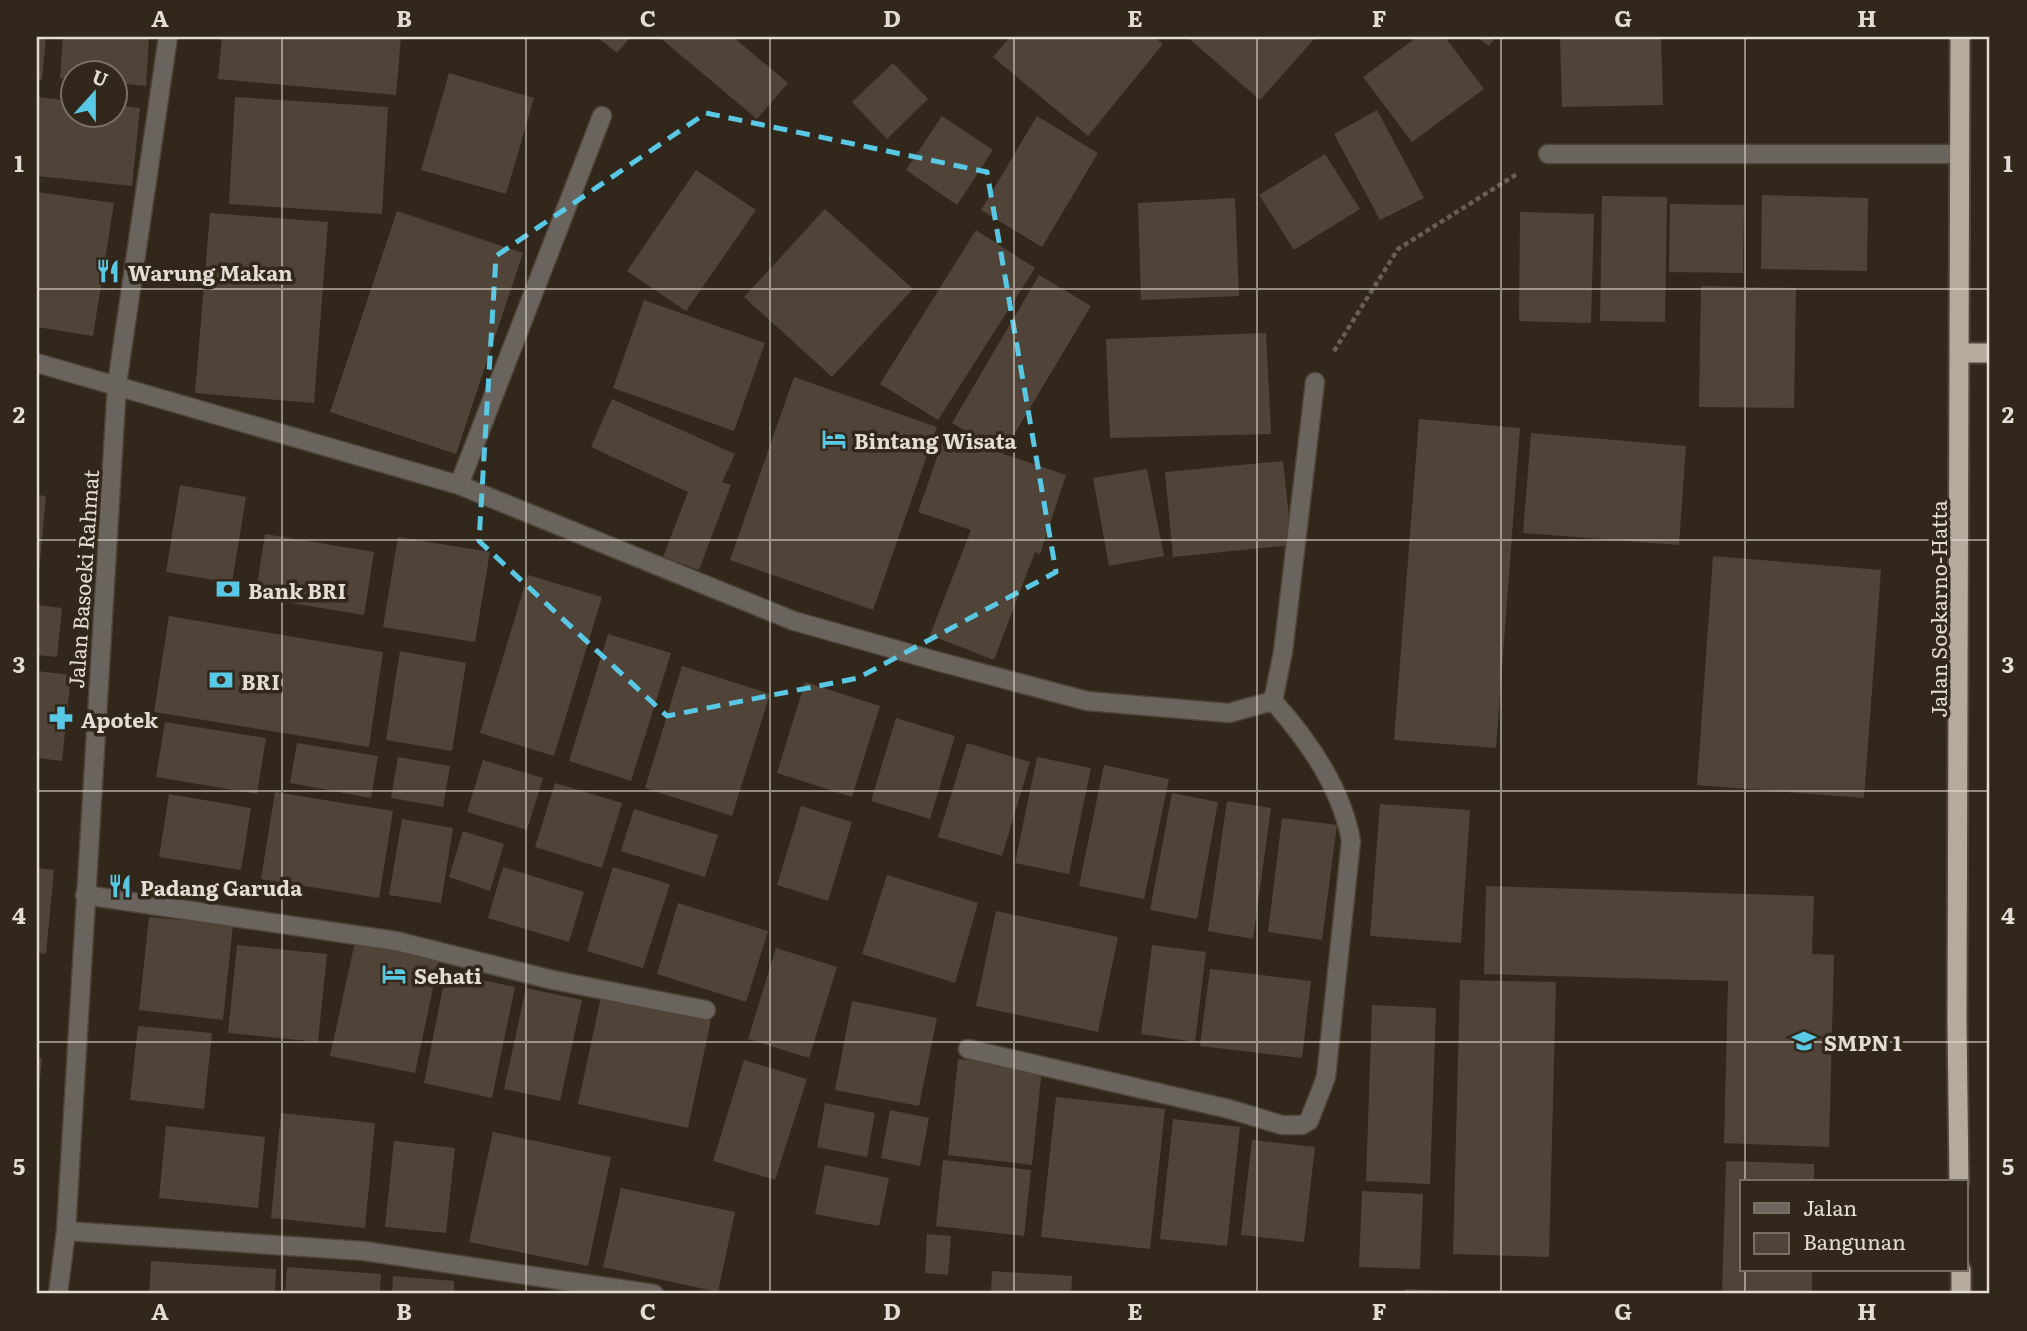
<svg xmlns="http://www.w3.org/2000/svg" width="2027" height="1331" font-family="Literata,serif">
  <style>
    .building { fill: #4f4437 }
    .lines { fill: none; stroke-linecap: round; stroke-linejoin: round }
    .minor-casing { stroke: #4e4439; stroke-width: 21 }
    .trunk-casing { stroke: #4e4439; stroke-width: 23 }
    .path { stroke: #685f54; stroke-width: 4.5; stroke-dasharray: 5 3.5; stroke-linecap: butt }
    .minor { stroke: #6a645e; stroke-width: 18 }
    .trunk { stroke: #b7aa9d; stroke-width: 19 }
    .marked { fill: none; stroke: #59c8e4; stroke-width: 5; stroke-dasharray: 14 9; stroke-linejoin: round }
    .grid { fill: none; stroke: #e4ddd5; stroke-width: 2; stroke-opacity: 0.55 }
    .labels { text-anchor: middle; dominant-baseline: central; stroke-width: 7; stroke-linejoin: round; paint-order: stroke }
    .poi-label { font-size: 21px; font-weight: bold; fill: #e4ddd5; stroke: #32271b; text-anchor: start }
    .street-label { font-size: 21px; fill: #e4ddd5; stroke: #32271b }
    .neatline { fill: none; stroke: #e4ddd5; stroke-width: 2.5 }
    .grid-label { font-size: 23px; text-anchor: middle; font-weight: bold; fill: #e4ddd5 }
  </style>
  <rect width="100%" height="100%" fill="#32271b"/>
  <path class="building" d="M37 37H46L42 80 37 79Z
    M63 37H149L146 86 116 83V74H74V79L60 78Z
    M222 37H401L396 95 218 79Z
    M597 37H631L617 53Z
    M659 37H733L788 83 757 119Z
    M1010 37H1154L1163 44 1088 136 993 57Z
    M1187 37H1316L1260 100Z
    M1417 37H1445L1484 89 1412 142 1363 77Z
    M1477 37H1496L1489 46Z
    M1560 37H1661L1663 105 1562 107Z
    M893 63 928 99 887 139 852 102Z
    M449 73 534 98 506 194 421 170Z
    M37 97 74 101V116H116V105L140 108 132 186 37 176Z
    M235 97 388 107 382 214 229 204Z
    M1377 110 1424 198 1380 220 1334 134Z
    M942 116 993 150 957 205 906 170Z
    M1037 116 1098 153 1042 247 981 210Z
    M1325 154 1360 209 1294 250 1259 195Z
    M696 170 756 210 686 311 627 271Z
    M37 192 114 203 93 336 37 327Z
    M1762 195 1868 198 1867 271 1761 269Z
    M1602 196 1667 197 1665 322 1600 321Z
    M1235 198 1239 296 1141 300 1138 203Z
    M1670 204 1744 205 1743 273 1669 272Z
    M825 209 913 289 832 377 744 297Z
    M397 211 523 253 456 454 330 412Z
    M1520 212 1594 214 1591 323 1519 321Z
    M210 213 328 222 314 403 195 393Z
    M976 230 1035 268 938 420 880 384Z
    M1039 275 1091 306 1003 453 952 423Z
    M1701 286 1796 288 1794 408 1699 407Z
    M644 300 765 343 734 431 613 388Z
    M1266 333 1271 434 1110 438 1106 339Z
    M794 377 937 427 873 610 730 560Z
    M612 399 735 454 722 482 731 485 699 570 663 557 688 492 591 447Z
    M1419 419 1520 428 1496 748 1394 740Z
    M1531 433 1686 446 1679 545 1523 533Z
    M945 434 1066 475 1040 554 1035 552 994 660 930 635 971 530 918 512Z
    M1283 461 1292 545 1173 557 1165 472Z
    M1147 469 1164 556 1109 566 1093 478Z
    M180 485 246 497 232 583 166 572Z
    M37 495 46 496 39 572H37Z
    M265 534 374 552 364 615 255 597Z
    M398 537 490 552 475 642 383 627Z
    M1713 556 1881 570 1864 798 1697 785Z
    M528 575 602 597 554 756 480 733Z
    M37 605 62 608 57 657 37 655Z
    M169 616 383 652 369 747 154 712Z
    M608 634 671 653 631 781 569 761Z
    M400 651 466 663 452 751 386 740Z
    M682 666 770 694 732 816 645 788Z
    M37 671 71 675 62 761 37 758Z
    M805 682 880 706 852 797 777 773Z
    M896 718 955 736 930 819 871 801Z
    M165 722 266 738 257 794 156 777Z
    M297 743 378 756 371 798 290 783Z
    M967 743 1030 762 1002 856 938 837Z
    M398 757 450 766 443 807 391 798Z
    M1037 757 1091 768 1069 874 1015 863Z
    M483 760 543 778 527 830 467 812Z
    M1104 765 1169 779 1144 899 1079 886Z
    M555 783 622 803 602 868 535 847Z
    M275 792 393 811 379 898 261 879Z
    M1172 793 1218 802 1197 919 1150 910Z
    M169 794 251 808 241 870 159 857Z
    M1227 801 1271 808 1253 939 1208 931Z
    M1380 804 1470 810 1461 943 1370 936Z
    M801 806 852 822 828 901 777 885Z
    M634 809 718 835 705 877 621 851Z
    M1282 818 1337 825 1322 940 1268 932Z
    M402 819 453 828 441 903 389 895Z
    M463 831 504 844 490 891 449 877Z
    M503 867 584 892 569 942 488 918Z
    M613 867 670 884 643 968 587 951Z
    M37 868 54 870 46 954 37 953Z
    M887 875 978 903 955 983 862 954Z
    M1486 886 1814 896 1812 954 1834 955 1829 1147 1724 1143 1728 981 1484 974Z
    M678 903 768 931 746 1002 657 974Z
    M996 911 1118 937 1098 1032 976 1006Z
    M149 917 233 925 223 1020 139 1010Z
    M355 942 439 960 415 1073 330 1056Z
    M237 945 327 954 318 1042 228 1033Z
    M1152 945 1206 952 1195 1042 1141 1034Z
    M776 948 837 967 809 1058 748 1039Z
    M1210 969 1311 981 1302 1058 1200 1046Z
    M446 972 515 987 492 1098 424 1083Z
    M1460 980 1556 982 1549 1257 1453 1254Z
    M526 988 582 1000 560 1101 504 1089Z
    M601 997 711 1020 688 1128 578 1104Z
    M852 1001 937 1018 919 1106 835 1090Z
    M1372 1005 1436 1008 1430 1184 1366 1181Z
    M138 1026 212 1033 204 1109 130 1100Z
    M37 1058H42L39 1089H37Z
    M958 1059 1042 1068 1032 1165 948 1155Z
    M744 1060 807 1079 775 1180 713 1161Z
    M1056 1097 1165 1109 1150 1249 1041 1237Z
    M825 1103 875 1113 867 1157 817 1147Z
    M890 1110 929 1118 920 1166 881 1158Z
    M281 1113 375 1123 365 1228 271 1218Z
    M1173 1119 1240 1127 1227 1246 1160 1239Z
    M166 1126 265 1137 258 1208 159 1198Z
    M493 1132 611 1157 588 1266 469 1242Z
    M1252 1140 1315 1147 1304 1242 1241 1235Z
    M394 1141 455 1148 446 1233 385 1227Z
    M943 1160 1031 1170 1024 1236 936 1226Z
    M1726 1161 1814 1164V1182H1742V1270H1812V1294H1722Z
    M825 1165 889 1178 879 1226 815 1214Z
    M621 1188 735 1212 718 1292 603 1267Z
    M1362 1191 1423 1194 1420 1269 1359 1267Z
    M927 1234 951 1236 948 1275 925 1273Z
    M151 1261 276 1269 275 1294H149Z
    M287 1267 381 1274 380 1294H285Z
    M992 1271 1072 1276 1071 1294H991Z
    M393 1276 454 1281V1294H392Z
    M1405 1289 1475 1292V1294H1405Z"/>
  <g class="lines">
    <g class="minor-casing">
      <path id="minor" d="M1548 154H1960
        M37 363 459 485 794 621 940 662 1087 701 1229 713 1273 701 1283 652 1315 382
        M459 485 602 116
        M85 895 396 941 553 980 706 1010
        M968 1049 1229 1109 1282 1125H1302L1309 1121 1326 1077 1351 841C1342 789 1308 740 1273 701
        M66 1231 364 1251 654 1294
        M58 1294 66 1231 117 384 168 37"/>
    </g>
    <g class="trunk-casing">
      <path id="trunk" d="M1961 353H1990
        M1959 1182 1957 1021 1960 37
        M1961 1270V1294"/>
    </g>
    <path class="path" d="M1334 351 1398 249 1517 174"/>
    <use href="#minor" class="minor"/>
    <use href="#trunk" class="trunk"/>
  </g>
  <path class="marked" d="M706 113 987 172 1056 572 858 678 667 716 479 541 496 256Z"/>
  <path class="grid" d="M282 37V1294M526 37V1294M770 37V1294M1014 37V1294M1257 37V1294M1501 37V1294M1745 37V1182M37 289H1990M37 540H1990M37 791H1990M37 1042H1990M1745 1270V1294"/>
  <defs>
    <g id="restaurant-bare" transform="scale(1.89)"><path d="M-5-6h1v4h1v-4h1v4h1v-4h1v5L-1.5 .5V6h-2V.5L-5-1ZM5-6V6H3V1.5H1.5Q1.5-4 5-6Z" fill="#59c8e4" stroke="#32271b" stroke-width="2.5" paint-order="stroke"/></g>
    <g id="hotel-bare" transform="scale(1.89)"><path d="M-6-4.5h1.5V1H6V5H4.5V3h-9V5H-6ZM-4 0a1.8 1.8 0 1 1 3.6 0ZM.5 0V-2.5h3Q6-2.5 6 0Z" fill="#59c8e4" stroke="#32271b" stroke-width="2.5" paint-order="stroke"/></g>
    <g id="bank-bare" transform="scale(1.89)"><path d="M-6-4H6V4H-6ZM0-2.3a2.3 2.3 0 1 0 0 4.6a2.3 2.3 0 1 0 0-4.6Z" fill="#59c8e4" stroke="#32271b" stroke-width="2.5" paint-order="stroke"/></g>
    <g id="pharmacy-bare" transform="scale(1.89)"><path d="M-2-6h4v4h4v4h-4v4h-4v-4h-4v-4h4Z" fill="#59c8e4" stroke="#32271b" stroke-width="2.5" paint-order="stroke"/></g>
    <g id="school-bare" transform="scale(1.89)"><path d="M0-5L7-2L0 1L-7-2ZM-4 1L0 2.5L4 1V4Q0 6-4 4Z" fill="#59c8e4" stroke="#32271b" stroke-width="2.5" paint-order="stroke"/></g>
  </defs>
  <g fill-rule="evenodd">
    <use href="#restaurant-bare" x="108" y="271"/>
    <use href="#hotel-bare" x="834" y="439"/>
    <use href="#bank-bare" x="228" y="589"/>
    <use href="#bank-bare" x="221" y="680"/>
    <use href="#pharmacy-bare" x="61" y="718"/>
    <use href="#restaurant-bare" x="120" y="886"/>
    <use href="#hotel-bare" x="394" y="974"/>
    <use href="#school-bare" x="1804" y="1041"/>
  </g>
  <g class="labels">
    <g class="poi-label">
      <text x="128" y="271">Warung Makan</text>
      <text x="854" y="439">Bintang Wisata</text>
      <text x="248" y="589">Bank BRI</text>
      <text x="241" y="680">BRI</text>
      <text x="81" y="718">Apotek</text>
      <text x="140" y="886">Padang Garuda</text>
      <text x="414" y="974">Sehati</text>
      <text x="1824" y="1041">SMPN 1</text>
    </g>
    <g class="street-label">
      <text transform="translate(82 579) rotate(-86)">Jalan Basoeki Rahmat</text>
      <text transform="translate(1937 609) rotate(-90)">Jalan Soekarno-Hatta</text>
    </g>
  </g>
  <rect width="2027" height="1331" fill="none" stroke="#32271b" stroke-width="77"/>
  <rect x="1740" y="1180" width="228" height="91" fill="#32271b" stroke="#797065" stroke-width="2"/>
  <rect x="1754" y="1203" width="35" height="10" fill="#6a645e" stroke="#797065" stroke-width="2"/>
  <text x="1803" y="1216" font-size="21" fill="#e4ddd5">Jalan</text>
  <rect x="1754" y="1233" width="35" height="21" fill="#4f4437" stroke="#797065" stroke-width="2"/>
  <text x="1803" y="1250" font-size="21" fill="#e4ddd5">Bangunan</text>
  <g transform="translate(94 94) rotate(21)"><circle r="33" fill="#32271b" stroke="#797065" stroke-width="2"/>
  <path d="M0-5L12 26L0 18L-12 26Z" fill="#59c8e4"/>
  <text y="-10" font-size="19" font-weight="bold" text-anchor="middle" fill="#e4ddd5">U</text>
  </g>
  <rect x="38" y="38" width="1950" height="1254" class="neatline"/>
  <g class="grid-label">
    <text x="160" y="27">A</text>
    <text x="404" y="27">B</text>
    <text x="648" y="27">C</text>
    <text x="892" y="27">D</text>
    <text x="1135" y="27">E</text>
    <text x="1379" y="27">F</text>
    <text x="1623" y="27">G</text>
    <text x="1867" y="27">H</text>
    <text x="19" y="172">1</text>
    <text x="2008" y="172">1</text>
    <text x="19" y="423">2</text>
    <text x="2008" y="423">2</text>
    <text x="19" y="673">3</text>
    <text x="2008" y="673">3</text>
    <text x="19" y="924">4</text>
    <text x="2008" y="924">4</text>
    <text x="19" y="1175">5</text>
    <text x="2008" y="1175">5</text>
    <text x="160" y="1320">A</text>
    <text x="404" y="1320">B</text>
    <text x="648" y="1320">C</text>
    <text x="892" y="1320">D</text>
    <text x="1135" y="1320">E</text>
    <text x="1379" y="1320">F</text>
    <text x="1623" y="1320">G</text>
    <text x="1867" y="1320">H</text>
  </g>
</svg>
